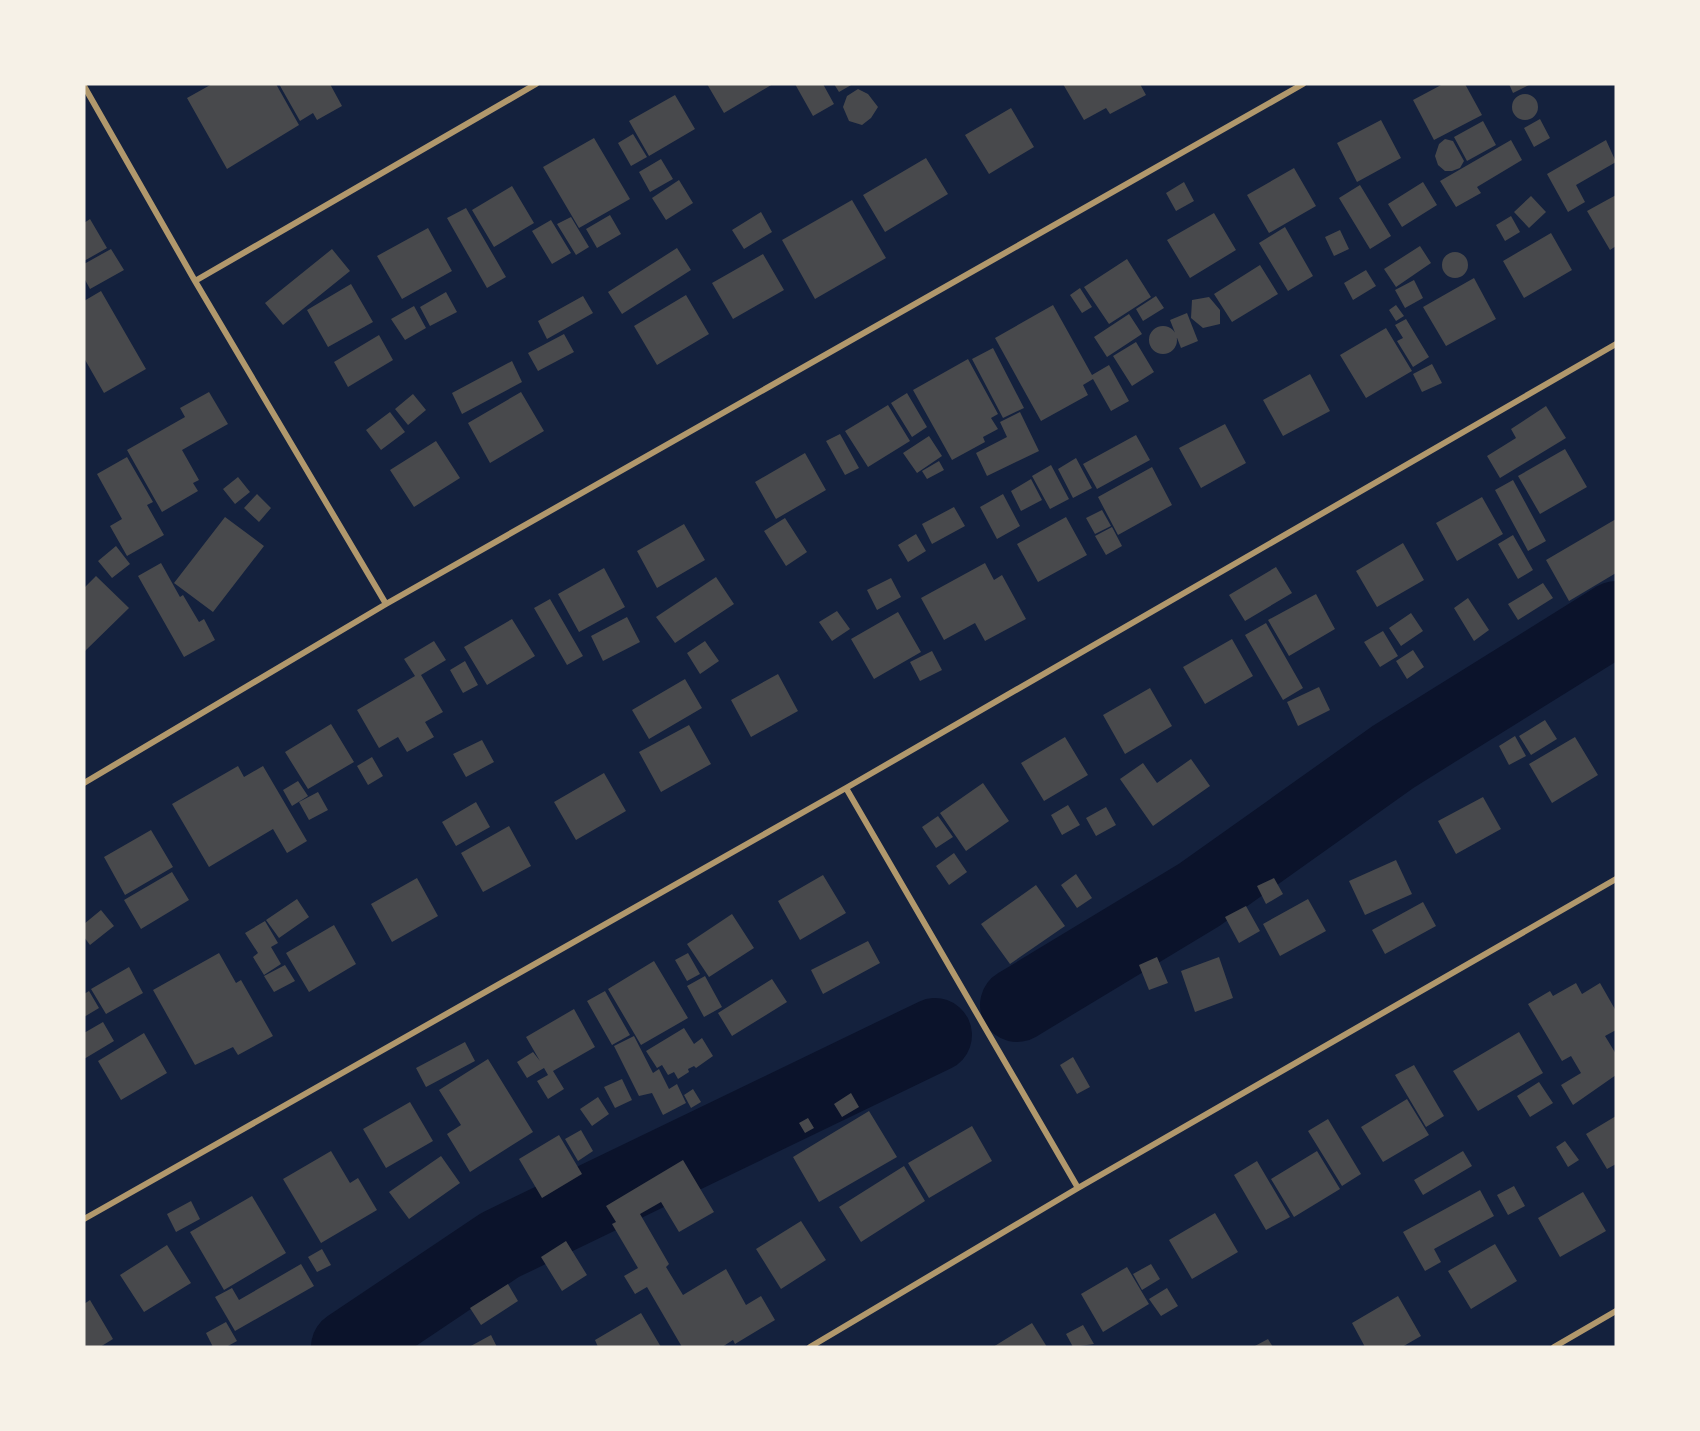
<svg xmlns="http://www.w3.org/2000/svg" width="1700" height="1431" font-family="'Zilla Slab',serif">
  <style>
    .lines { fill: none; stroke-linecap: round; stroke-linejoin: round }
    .river { stroke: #0b132b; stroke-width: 74 }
    .building { fill: #48494c }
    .minor { stroke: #b1986c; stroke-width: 6 }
  </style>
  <rect width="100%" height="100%" fill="#14213d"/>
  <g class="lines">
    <path class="river" d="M1017 1005 1199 895 1393 757 1616 618
      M348 1347 500 1245 935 1035"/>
  </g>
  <path class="building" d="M212 84H276L299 125 227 169 187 98Z
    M279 84H330L342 106 317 120 313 113 300 121Z
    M707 84H773L724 113Z
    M795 84H823L834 104 813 116Z
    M834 84H853L839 92Z
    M1063 84H1140L1146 95 1110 114 1106 108 1084 120Z
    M1443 84H1465L1482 115 1434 140 1413 100Z
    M1509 84H1531L1513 93Z
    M858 89 868 94 878 107 871 118 862 125 849 121 843 107 847 96Z
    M1512 107a13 13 0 1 1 26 0a13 13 0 1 1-26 0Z
    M675 95 695 129 649 156 629 121Z
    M1011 108 1034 147 989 174 965 135Z
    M1540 119 1550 138 1534 147 1524 128Z
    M1381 120 1401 158 1357 182 1337 143Z
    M1483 121 1496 145 1467 161 1454 137Z
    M633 134 647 157 631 166 618 143Z
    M594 138 630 199 579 228 543 167Z
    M1445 139 1453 141 1464 161 1460 168 1452 171H1445L1438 165 1435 156 1439 144Z
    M1511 140 1522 160 1477 187 1481 193 1456 207 1440 181Z
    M1606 140 1616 162 1576 185 1585 202 1568 212 1547 174Z
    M926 158 948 194 885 232 863 195Z
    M661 159 673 179 650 192 639 172Z
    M1294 168 1316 206 1269 233 1247 195Z
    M679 180 693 203 666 220 652 198Z
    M1184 182 1194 201 1176 211 1166 193Z
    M1423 182 1437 205 1402 227 1388 204Z
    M1360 185 1391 236 1370 249 1339 198Z
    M512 186 534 223 494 247 472 210Z
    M1616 195V246L1610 250 1587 211Z
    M1531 196 1546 212 1529 228 1514 212Z
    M852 200 886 258 815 299 782 240Z
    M466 208 506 277 487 288 447 218Z
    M761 212 772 232 744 249 732 230Z
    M1214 213 1236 250 1190 278 1167 240Z
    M610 215 621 234 597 248 586 229Z
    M1511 216 1520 232 1505 241 1496 225Z
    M571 217 589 247 576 255 557 224Z
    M90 219 107 248 84 261V223Z
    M551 220 571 253 552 264 532 231Z
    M1285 227 1313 276 1288 291 1259 243Z
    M428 228 452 271 402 299 377 256Z
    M1340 230 1349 249 1334 256 1325 237Z
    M1551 233 1572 270 1524 298 1503 261Z
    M1420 246 1431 263 1396 287 1384 269Z
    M677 248 691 270 622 314 608 292Z
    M111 249 124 270 90 289 84 278V264Z
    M332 249 350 271 283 325 265 303Z
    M1442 265a13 13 0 1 1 26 0a13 13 0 1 1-26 0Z
    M763 254 784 290 733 319 712 283Z
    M1127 259 1151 297 1109 324 1084 287Z
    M1260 265 1278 294 1232 322 1214 294Z
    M1366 270 1376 286 1353 300 1344 283Z
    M1474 278 1496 319 1446 346 1423 307Z
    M1414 280 1423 298 1405 308 1395 290Z
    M351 284 373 322 328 347 307 310Z
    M1080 288 1092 307 1082 313 1070 295Z
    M101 291 146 369 104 393 84 358V301Z
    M446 292 457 312 430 326 420 307Z
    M686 295 709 334 657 365 634 326Z
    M583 296 593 313 547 339 538 321Z
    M1156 296 1164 308 1143 321 1136 309Z
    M1209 297 1220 310V324L1203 328 1191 318 1192 300Z
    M1053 305 1092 375 1109 365 1129 401 1111 411 1093 379 1083 385 1088 395 1041 421 995 338Z
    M1396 305 1404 316 1396 321 1389 310Z
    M414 306 426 328 405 340 391 319Z
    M1187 313 1198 341 1181 348 1170 320Z
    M1129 314 1142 334 1107 357 1094 337Z
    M1406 319 1429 357 1413 367 1397 341 1403 338 1395 325Z
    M1149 340a14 14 0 1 1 28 0a14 14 0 1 1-28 0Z
    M1386 328 1412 371 1366 398 1340 355Z
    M564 334 574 352 538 371 528 353Z
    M379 335 393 360 348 387 334 362Z
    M1136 342 1154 372 1132 386 1113 356Z
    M993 348 1024 408 1003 418 972 359Z
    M968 359 998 414 991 418 998 429 983 437 985 442 952 460 913 390Z
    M512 361 522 382 462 414 452 393Z
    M1432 364 1442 383 1422 392 1413 374Z
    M1310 374 1330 411 1283 436 1263 400Z
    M209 392 228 424 182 450 199 480 193 483 198 491 162 512 127 450 185 417 180 408Z
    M521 392 544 431 490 463 468 423Z
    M907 393 927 427 912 437 891 403Z
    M413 394 426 410 408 425 395 409Z
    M888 405 910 441 868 467 845 431Z
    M1546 406 1566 438 1500 478 1487 456 1516 438 1511 429Z
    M390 412 405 432 381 450 366 430Z
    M1020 412 1039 451 987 476 976 453 1007 437 1000 422Z
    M1225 424 1246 463 1201 488 1179 448Z
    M840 434 859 468 845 475 826 441Z
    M1136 435 1150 460 1097 489 1083 464Z
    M929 436 942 456 917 473 903 453Z
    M436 441 460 478 414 507 390 470Z
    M1565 449 1587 487 1540 514 1518 476Z
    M805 453 826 490 776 519 755 482Z
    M127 457 153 502 147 505 164 535 127 556 110 526 122 519 97 474Z
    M1076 458 1092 488 1073 498 1058 469Z
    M939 461 944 470 927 479 922 471Z
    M1051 465 1069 499 1050 509 1032 476Z
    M1152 467 1172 505 1118 535 1098 497Z
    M238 477 250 492 235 504 223 489Z
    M1031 479 1042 500 1021 511 1011 491Z
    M1513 480 1546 541 1528 551 1495 490Z
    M257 494 271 508 259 522 244 508Z
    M1003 494 1020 526 997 539 980 507Z
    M1482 497 1503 534 1457 561 1436 523Z
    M954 507 965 526 932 544 922 524Z
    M1102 510 1111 526 1095 534 1086 518Z
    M225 517 264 546 213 612 174 583Z
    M1066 517 1087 555 1038 582 1017 544Z
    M785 518 807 552 786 566 764 531Z
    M1616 519V573L1569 601 1546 560Z
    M684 524 705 560 657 588 637 551Z
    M1112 527 1122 546 1106 555 1095 536Z
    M916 534 926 551 908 562 898 545Z
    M1513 535 1533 570 1518 579 1498 544Z
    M1403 543 1424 580 1377 607 1356 571Z
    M116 546 130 564 112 578 98 561Z
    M161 563 180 597 183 595 199 622 204 619 215 640 184 657 138 576Z
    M985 563 994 580 1002 575 1026 619 985 641 975 623 944 640 921 598Z
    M1276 567 1292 593 1245 621 1229 595Z
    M604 568 625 607 579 632 558 594Z
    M96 576 129 608 84 652V588Z
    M716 577 734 604 675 643 656 617Z
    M891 578 901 597 877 610 867 590Z
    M1543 583 1553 598 1518 620 1508 604Z
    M1316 594 1335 629 1289 656 1268 620Z
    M1468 598 1489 630 1474 641 1454 608Z
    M550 599 583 656 567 665 534 608Z
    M837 611 850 629 832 641 819 622Z
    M898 612 921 652 874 679 851 639Z
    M1411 613 1423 631 1401 646 1389 628Z
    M627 617 640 642 603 661 591 636Z
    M512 619 535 656 487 685 464 647Z
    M1266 623 1303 688 1283 700 1245 635Z
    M1383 631 1398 656 1380 667 1364 642Z
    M1232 639 1253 676 1205 704 1183 667Z
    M434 641 446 660 421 675 443 712 425 722 434 737 407 752 398 737 379 748 357 710 415 676 404 659Z
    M705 641 719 661 700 674 687 653Z
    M1413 650 1424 667 1407 679 1396 661Z
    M932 651 942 670 920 681 910 662Z
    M465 661 478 685 463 693 450 670Z
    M778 674 798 711 751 737 731 700Z
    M685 679 702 708 649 739 632 710Z
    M1319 687 1330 710 1298 726 1287 702Z
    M1150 688 1172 726 1125 754 1103 715Z
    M1545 720 1557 739 1531 755 1519 736Z
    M331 724 354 762 308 789 285 752Z
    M689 725 711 764 661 792 639 752Z
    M1515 736 1526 756 1509 765 1499 746Z
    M1065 737 1088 775 1044 801 1021 763Z
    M1575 737 1598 775 1552 803 1529 764Z
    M482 740 494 762 466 777 453 754Z
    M372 757 383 776 368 785 357 766Z
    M1191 759 1210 786 1153 826 1120 779 1143 763 1157 783Z
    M238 766 244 777 263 766 307 841 287 853 273 829 209 867 172 804Z
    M604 773 626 811 576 840 554 802Z
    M298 781 308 796 292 806 283 790Z
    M983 783 1009 821 966 851 940 813Z
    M318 792 328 810 309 820 299 802Z
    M1483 797 1501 829 1456 854 1438 821Z
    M476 802 490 827 456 846 442 822Z
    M1068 805 1080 825 1062 835 1051 815Z
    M1106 807 1116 825 1096 836 1086 818Z
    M938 816 953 837 936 848 922 827Z
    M509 826 531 866 483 892 461 853Z
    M151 830 173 867 125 895 104 857Z
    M954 853 967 872 949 885 936 866Z
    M1396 860 1412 894 1365 915 1349 881Z
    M172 872 189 900 141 929 124 900Z
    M1076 874 1092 898 1077 908 1061 885Z
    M823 875 846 913 800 940 778 901Z
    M417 878 438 916 392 942 371 904Z
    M1274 878 1283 894 1266 904 1257 886Z
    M1036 885 1065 926 1010 964 981 924Z
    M297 899 309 917 279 938 266 920Z
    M1308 899 1326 931 1280 956 1263 924Z
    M1423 902 1436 926 1385 954 1372 930Z
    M1246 906 1260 931 1239 943 1225 917Z
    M101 910 114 926 90 945 84 937V924Z
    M732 914 754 948 709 977 687 944Z
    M265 921 278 943 271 947 281 964 264 975 253 957 258 953 245 933Z
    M334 925 356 964 309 992 286 953Z
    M868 941 880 963 823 994 811 970Z
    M219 953 236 983 241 980 273 1036 238 1055 233 1047 195 1065 153 990Z
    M688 953 700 974 687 981 675 960Z
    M1157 957 1168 983 1149 990 1139 965Z
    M1219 957 1233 998 1195 1012 1181 971Z
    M654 961 688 1018 641 1045 608 989Z
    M285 965 295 981 274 992 264 976Z
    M129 967 143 993 106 1014 91 989Z
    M705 976 722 1007 704 1017 687 986Z
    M772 979 787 1002 732 1036 718 1013Z
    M1576 983 1582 994 1600 983 1616 1011V1030L1605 1036 1616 1054V1075L1573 1105 1561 1085 1581 1073 1571 1056 1562 1061 1528 1004 1550 991 1553 996Z
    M89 991 99 1008 84 1017V994Z
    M605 991 630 1035 612 1045 587 1001Z
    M574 1009 595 1047 553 1071 564 1089 548 1099 537 1081 548 1075 544 1068 527 1078 517 1062 533 1052 540 1061 526 1037Z
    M103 1022 114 1041 84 1059V1033Z
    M684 1028 694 1044 702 1038 713 1056 696 1068 694 1066 688 1069 689 1072 678 1079 674 1072 668 1075 662 1065 657 1068 646 1051Z
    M1519 1032 1543 1073 1478 1111 1453 1071Z
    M144 1033 167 1073 121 1100 98 1061Z
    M634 1036 653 1073 659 1069 669 1089 677 1084 686 1103 663 1115 652 1093 639 1096 614 1046Z
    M465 1042 475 1061 426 1087 416 1068Z
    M1073 1057 1090 1087 1077 1094 1060 1065Z
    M488 1059 533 1132 470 1172 447 1134 461 1125 439 1090Z
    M1414 1065 1444 1116 1426 1127 1395 1075Z
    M622 1079 632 1100 615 1108 604 1087Z
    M1539 1082 1553 1103 1530 1117 1517 1096Z
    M693 1089 701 1102 691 1108 684 1095Z
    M851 1093 859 1107 842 1117 834 1104Z
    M598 1097 609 1114 592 1126 580 1109Z
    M1407 1099 1429 1135 1383 1162 1361 1127Z
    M410 1102 433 1141 386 1168 363 1129Z
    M869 1111 897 1157 819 1202 793 1157Z
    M1616 1116V1164L1607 1169 1586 1134Z
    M808 1118 814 1128 805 1133 799 1123Z
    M1328 1119 1361 1174 1342 1186 1308 1131Z
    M972 1126 992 1161 929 1198 908 1163Z
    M581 1130 593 1151 578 1161 565 1139Z
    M559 1135 582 1174 542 1198 519 1159Z
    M1565 1141 1579 1160 1568 1167 1556 1147Z
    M331 1151 350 1183 358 1178 377 1210 321 1243 283 1179Z
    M1317 1151 1340 1189 1294 1217 1271 1179Z
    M1463 1151 1472 1166 1423 1195 1414 1180Z
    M441 1156 460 1183 409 1219 389 1192Z
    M683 1160 714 1212 679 1232 661 1202 640 1214 669 1264 666 1267 683 1295 726 1269 746 1305 761 1296 775 1320 735 1344 733 1340 722 1347H682L647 1287 635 1294 624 1276 638 1268 612 1224 616 1222 606 1206Z
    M1257 1161 1290 1217 1266 1230 1234 1175Z
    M904 1166 925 1201 861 1242 839 1207Z
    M1514 1186 1525 1206 1508 1215 1497 1195Z
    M1480 1190 1494 1216 1434 1249 1441 1262 1425 1271 1403 1232Z
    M1583 1192 1606 1231 1560 1257 1538 1218Z
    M252 1196 286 1253 224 1290 190 1232Z
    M191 1201 200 1219 176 1232 167 1214Z
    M1215 1213 1238 1252 1192 1279 1169 1240Z
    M801 1221 826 1260 781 1289 756 1249Z
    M566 1241 587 1275 562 1291 541 1257Z
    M1495 1244 1517 1281 1471 1309 1448 1271Z
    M167 1245 191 1283 144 1312 120 1275Z
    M322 1249 331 1265 317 1272 308 1257Z
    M301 1264 314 1286 235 1331 215 1297 232 1288 239 1300Z
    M1151 1264 1160 1279 1142 1290 1133 1274Z
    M1127 1267 1149 1304 1103 1332 1081 1294Z
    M508 1284 518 1301 481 1325 470 1308Z
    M1167 1288 1178 1306 1161 1316 1149 1299Z
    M1398 1296 1421 1336 1402 1347H1365L1352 1323Z
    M90 1300 113 1339 100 1347H84V1304Z
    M641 1313 661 1347H598L595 1340Z
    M226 1322 237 1341 226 1347H213L206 1333Z
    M1032 1323 1047 1347H993Z
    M1083 1325 1094 1344 1073 1347 1066 1334Z
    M491 1335 497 1347H469Z
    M1268 1339 1273 1347H1253Z"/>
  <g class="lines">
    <path class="minor" d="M84 86 195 281 386 604
      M195 281 536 84
      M84 783 386 604 1303 84
      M846 788 1078 1188
      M84 1219 846 788 1616 344
      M810 1347 1078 1188 1616 879
      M1554 1347 1616 1311"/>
  </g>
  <rect width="1700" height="1431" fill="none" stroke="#f6f1e7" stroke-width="171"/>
</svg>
